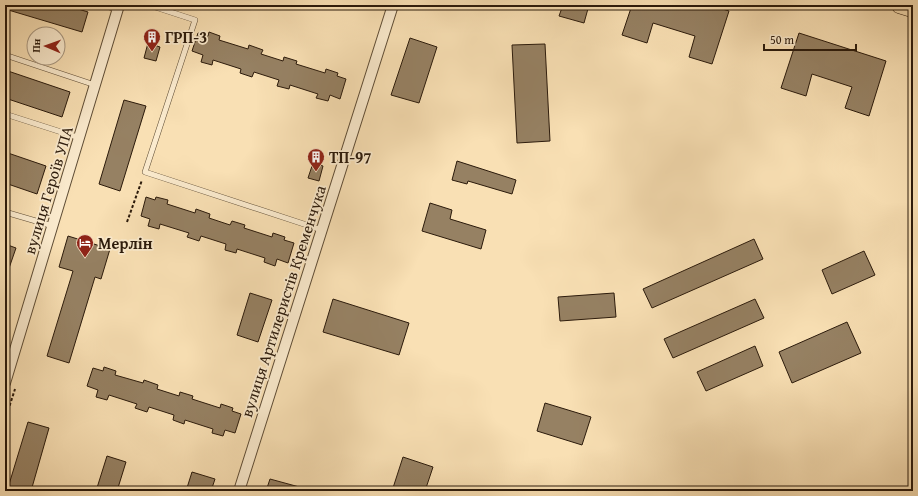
<svg xmlns="http://www.w3.org/2000/svg" width="918" height="496" font-family="'Gentium Book Plus',serif">
  <style>
    .building { fill: #968163; stroke: #2b1a0b }
    .lines { fill: none; stroke-linecap: round; stroke-linejoin: round }
    .service-casing { stroke: #5e4c35; stroke-width: 6 }
    .minor-casing { stroke: #5e4c35; stroke-width: 12 }
    .trunk-casing { stroke: #2b1a0b; stroke-width: 18 }
    .path { stroke: #2b1a0b; stroke-width: 2; stroke-dasharray: 3 2; stroke-linecap: butt }
    .service { stroke: #fbebce; stroke-width: 5 }
    .minor { stroke: #fbebce; stroke-width: 10 }
    .trunk { stroke: #f9e0b4; stroke-width: 17 }
    .labels { text-anchor: middle; dominant-baseline: central; stroke-width: 3.5; stroke-linejoin: round; paint-order: stroke }
    .poi-label { font-size: 16px; font-weight: bold; fill: #2b1a0b; stroke: #fbebce; text-anchor: start }
    .street-label { font-size: 16px; fill: #2b1a0b; stroke: #fbebce }
  </style>
  <rect width="100%" height="100%" fill="#f9e0b4"/>
  <filter id="stains"><feTurbulence type="fractalNoise" baseFrequency=".005" numOctaves="4"/><feColorMatrix values="0 0 0 0 .2 0 0 0 0 .09 0 0 0 0 .02 0 0 0 .5 -.17"/></filter>
  <radialGradient id="worn" r=".72"><stop offset=".6" stop-color="#630" stop-opacity="0"/><stop offset="1" stop-color="#630" stop-opacity=".3"/></radialGradient>
  <path class="building" d="M5 5H65L88 12 82 32 5 9Z
    M563 5H589L584 23 559 16Z
    M632 5H710L729 11 712 64 689 57 695 36 653 23 647 43 622 35Z
    M209 32 220 36 219 40 248 49 249 45 263 50 261 54 283 61 284 57 297 61 296 64 325 73 326 69 338 73 337 76 346 79 340 99 330 95 328 101 316 98 318 94 290 85 289 89 277 86 279 80 254 72 252 77 240 73 241 69 213 60 212 65 201 62 203 55 192 51 198 33 208 36Z
    M799 33 886 61 869 116 845 108 852 87 812 74 806 96 781 88Z
    M410 38 437 47 419 103 391 95Z
    M148 43 160 47 156 61 144 58Z
    M545 44 550 141 517 143 512 45Z
    M5 70 70 92 62 117 5 98Z
    M124 100 146 106 120 191 99 184Z
    M5 152 46 166 37 194 5 183Z
    M457 161 516 180 512 194 468 181 467 184 452 180Z
    M313 163 323 166 319 181 308 178Z
    M146 197 155 200 156 197 168 200 167 204 195 213 196 209 210 214 209 218 230 225 232 221 245 225 244 228 272 237 273 233 285 237 284 240 294 243 288 263 277 259 275 266 264 262 265 258 237 249 236 253 225 250 226 244 201 236 199 241 187 237 189 233 160 224 159 229 148 226 150 219 141 216Z
    M430 203 452 210 450 219 486 230 481 249 422 231Z
    M68 236 110 249 101 279 95 277 69 363 47 356 73 271 59 267Z
    M754 239 763 259 652 308 643 289Z
    M5 244 16 248 7 274H5Z
    M864 251 875 275 832 294 822 270Z
    M250 293 272 300 258 342 237 335Z
    M614 293 616 317 560 321 558 297Z
    M333 299 409 323 399 355 323 332Z
    M755 299 764 318 673 358 664 339Z
    M847 322 861 353 792 383 779 352Z
    M755 346 763 366 706 391 697 372Z
    M104 367 116 371 115 375 143 383 144 380 158 385 157 389 179 396 180 392 193 396 192 399 220 408 221 404 233 408 232 411 241 414 235 433 225 430 223 436 212 433 213 429 185 420 184 424 173 420 174 415 149 407 147 412 135 408 137 404 109 395 107 400 96 397 98 390 87 386 93 368 103 371Z
    M545 403 591 417 582 445 537 431Z
    M28 422 49 428 31 491H7Z
    M107 456 126 462 117 491H96Z
    M403 457 433 467 425 491H392Z
    M192 472 215 479 211 491H186Z
    M270 479 303 488V491H266Z"/>
  <g class="lines">
    <g class="service-casing">
      <path id="service" d="M103 5 118 10
        M149 5 195 20 145 172 322 230
        M5 55 95 85
        M5 114 80 138
        M5 212 53 226"/>
    </g>
    <g class="minor-casing">
      <path id="minor" d="M5 383 119 5
        M239 491 393 5"/>
    </g>
    <g class="trunk-casing">
      <path id="trunk" d="M900 5 913 9"/>
    </g>
    <path class="path" d="M127 222 142 180
      M5 420 15 389"/>
    <use href="#service" class="service"/>
    <use href="#minor" class="minor"/>
    <use href="#trunk" class="trunk"/>
  </g>
  <defs>
    <g id="building-pin" transform="scale(0.9)"><path d="M0 17L-7.5 6A9.5 9.5 0 1 1 7.5 6Z" fill="#8f2418" stroke="#fbebce"/><path d="M-4-6H4V6H1V3H-1V6H-4ZM-2.5-4.3h1.7v1.8h-1.7ZM.8-4.3h1.7v1.8H.8ZM-2.5-1h1.7V.8h-1.7ZM.8-1h1.7V.8H.8Z" fill="#fff"/></g>
    <g id="hotel-pin" transform="scale(0.9)"><path d="M0 17L-7.5 6A9.5 9.5 0 1 1 7.5 6Z" fill="#8f2418" stroke="#fbebce"/><path d="M-6-4.5h1.5V1H6V5H4.5V3h-9V5H-6ZM-4 0a1.8 1.8 0 1 1 3.6 0ZM.5 0V-2.5h3Q6-2.5 6 0Z" fill="#fff"/></g>
  </defs>
  <g fill-rule="evenodd">
    <use href="#building-pin" x="152" y="37"/>
    <use href="#building-pin" x="316" y="157"/>
    <use href="#hotel-pin" x="85" y="243"/>
  </g>
  <g class="labels">
    <g class="poi-label">
      <text x="165" y="37">ГРП-3</text>
      <text x="329" y="157">ТП-97</text>
      <text x="98" y="243">Мерлін</text>
    </g>
    <g class="street-label">
      <text transform="translate(48 190) rotate(-73)">вулиця Героїв УПА</text>
      <text transform="translate(283 301) rotate(-72)">вулиця Артилеристів Кременчука</text>
    </g>
  </g>
  <rect width="918" height="496" fill="none" stroke="#f9e0b4" stroke-width="20"/>
  <rect x="6" y="6" width="906" height="484" fill="none" stroke="#2b1a0b" stroke-width="2"/>
  <rect x="10" y="10" width="898" height="476" fill="none" stroke="#2b1a0b"/>
  <g transform="translate(46 46) rotate(272)"><circle r="19" fill="#fbebce" stroke="#a89780"/>
  <path d="M0-3L7 15L0 10L-7 15Z" fill="#8f2418"/>
  <text y="-6" font-size="11" font-weight="bold" text-anchor="middle" fill="#2b1a0b">Пн</text>
  </g>
  <path d="M764 44v6h92v-6" fill="none" stroke="#2b1a0b" stroke-width="2"/>
  <text x="770" y="44" font-size="12" fill="#2b1a0b" stroke="#fbebce" stroke-width="3" paint-order="stroke">50 m</text>
  <rect width="100%" height="100%" filter="url(#stains)"/>
  <rect width="100%" height="100%" fill="url(#worn)"/>
</svg>
